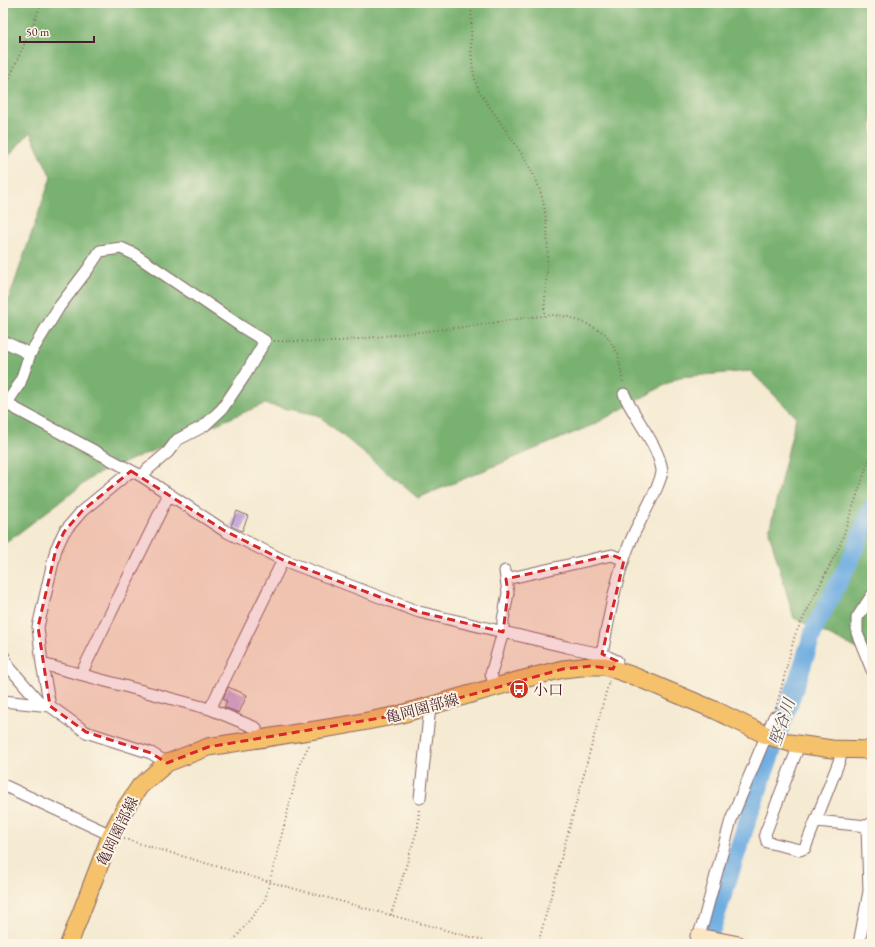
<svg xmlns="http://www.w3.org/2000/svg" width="875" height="947" font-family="'EB Garamond','Noto Serif JP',serif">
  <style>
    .forest { fill: #78b16f; stroke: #61684d }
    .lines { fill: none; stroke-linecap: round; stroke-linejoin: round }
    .river { stroke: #6fade1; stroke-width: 18 }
    .building { fill: #bc9ed7 }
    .street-casing { stroke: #866665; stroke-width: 13 }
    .secondary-casing { stroke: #866665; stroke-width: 17 }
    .primary-casing { stroke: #866665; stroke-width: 19 }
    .path { stroke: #866665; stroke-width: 2; stroke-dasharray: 1 3; stroke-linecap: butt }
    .street { stroke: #fff; stroke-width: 11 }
    .secondary { stroke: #fbe6c4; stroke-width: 15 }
    .primary { stroke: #f5c16b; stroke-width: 17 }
    .marked { fill: #d62828; fill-opacity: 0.2; stroke: #d62828; stroke-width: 3; stroke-dasharray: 8 5; stroke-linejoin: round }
    .labels { text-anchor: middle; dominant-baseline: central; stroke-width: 4; stroke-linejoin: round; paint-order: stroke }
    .poi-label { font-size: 15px; fill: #4a1f2b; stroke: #fcf5e5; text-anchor: start }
    .street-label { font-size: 15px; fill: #4a1f2b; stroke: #fcf5e5 }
    .water-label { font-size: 16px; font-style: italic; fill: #57516b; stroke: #fcf5e5 }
  </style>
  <rect width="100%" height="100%" fill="#fcf5e5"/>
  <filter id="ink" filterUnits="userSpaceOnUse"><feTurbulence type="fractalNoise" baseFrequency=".025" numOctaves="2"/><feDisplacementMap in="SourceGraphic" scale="8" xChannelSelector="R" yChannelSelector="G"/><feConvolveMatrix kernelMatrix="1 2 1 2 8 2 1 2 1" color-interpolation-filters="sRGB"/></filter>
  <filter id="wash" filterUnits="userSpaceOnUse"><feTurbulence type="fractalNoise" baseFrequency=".012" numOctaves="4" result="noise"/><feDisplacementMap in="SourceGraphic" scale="16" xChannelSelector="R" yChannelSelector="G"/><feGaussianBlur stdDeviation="0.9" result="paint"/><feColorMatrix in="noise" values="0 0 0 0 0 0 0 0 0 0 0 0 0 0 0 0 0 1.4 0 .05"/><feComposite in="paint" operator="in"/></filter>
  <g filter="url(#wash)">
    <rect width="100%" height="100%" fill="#f5ead2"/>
    <path class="forest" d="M3 3H872V656L794 618 769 532 796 417 750 371 679 377 595 424 418 498 318 415 264 404 95 475 3 545V316L51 177 30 132 3 162Z"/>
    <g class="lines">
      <path class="river" d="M707 944 748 819 800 673 815 627 850 561 872 507"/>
    </g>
    <g id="blocks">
      <path class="building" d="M237 511 248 516 242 531 231 526Z
        M228 687 247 695 239 713 224 707 227 701 223 699Z"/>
    </g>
  </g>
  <g filter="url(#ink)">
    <use href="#blocks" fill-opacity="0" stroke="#866665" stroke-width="1"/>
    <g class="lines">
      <g class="street-casing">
        <path id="street" d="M3 341 30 354
          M3 402 143 477 225 531 283 560 419 612 567 647 602 654 617 661 613 669
          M3 409 20 383 30 354 59 307 88 269 100 251 121 248 134 254 242 327 265 341 245 375 222 409 204 426 177 440 168 452 147 470 143 477
          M506 579 612 555 624 560
          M872 595 857 618V633L872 670
          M602 654C610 612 617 570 635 531 641 519 663 480 662 470 658 444 634 418 624 394
          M3 655 9 667 42 705
          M42 664 210 709 256 728 257 739
          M81 674 169 494
          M495 687 491 674 503 632V620L508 593 505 571
          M3 701 50 706 86 732 151 753 167 763
          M50 706 42 664 38 627 56 549 64 532 82 511 131 471
          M210 709 283 560
          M799 745 765 834 767 842 800 850 805 848 840 759V749
          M3 785 111 835
          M420 798 430 707
          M816 821 867 826
          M695 944 703 923 731 820 774 717
          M859 944 869 891 867 826 872 823"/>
      </g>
      <g class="secondary-casing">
        <path id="secondary" d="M698 936 739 944"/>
      </g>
      <g class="primary-casing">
        <path id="primary" d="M69 944 111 835 124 810 140 786 167 763 208 747 347 725 398 715 520 680 563 669 591 666H605L636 677 717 711 766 735 790 743 832 749 872 750"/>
      </g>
      <path class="path" d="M471 3C473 32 467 62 479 91 497 119 522 150 536 180 554 221 546 273 544 316
        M3 101 10 77 42 3
        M274 341 332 342 480 325 523 318 554 315 569 317 587 324 604 333 607 336 618 354 623 384
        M776 708 795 635 840 545 872 451
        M124 839 270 882 496 944
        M391 915 418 827 419 807
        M231 944 265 900 300 763 310 743
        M538 944 609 681"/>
      <use href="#street" class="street"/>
      <use href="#secondary" class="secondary"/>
      <use href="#primary" class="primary"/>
    </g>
  </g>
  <path class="marked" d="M131 471 225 531 283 560 419 612 503 632 508 593 506 579 612 555 624 560 602 654 617 661 613 669 591 666 563 669 398 715 208 747 167 763 151 753 86 732 50 706 38 627 56 549 64 532 82 511Z"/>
  <defs>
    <g id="bus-disc" transform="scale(1)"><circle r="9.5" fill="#c8321e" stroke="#fcf5e5"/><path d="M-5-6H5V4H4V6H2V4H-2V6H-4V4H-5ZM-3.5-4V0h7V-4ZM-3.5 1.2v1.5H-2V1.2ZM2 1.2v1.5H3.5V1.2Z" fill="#fff"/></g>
  </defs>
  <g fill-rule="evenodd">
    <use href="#bus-disc" x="519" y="689"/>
  </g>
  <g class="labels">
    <g class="poi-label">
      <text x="533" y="689">小口</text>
    </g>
    <g class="street-label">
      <text transform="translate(422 708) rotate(-15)">亀岡園部線</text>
      <text transform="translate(117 831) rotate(-64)">亀岡園部線</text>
    </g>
    <g class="water-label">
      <text transform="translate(782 722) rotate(-71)">堅谷川</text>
    </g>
  </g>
  <rect width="875" height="947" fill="none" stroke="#fcf5e5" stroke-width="16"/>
  <path d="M20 36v6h74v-6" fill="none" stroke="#4a1f2b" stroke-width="2"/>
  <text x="26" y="36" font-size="12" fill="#4a1f2b" stroke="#fcf5e5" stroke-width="3" paint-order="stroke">50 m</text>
</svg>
